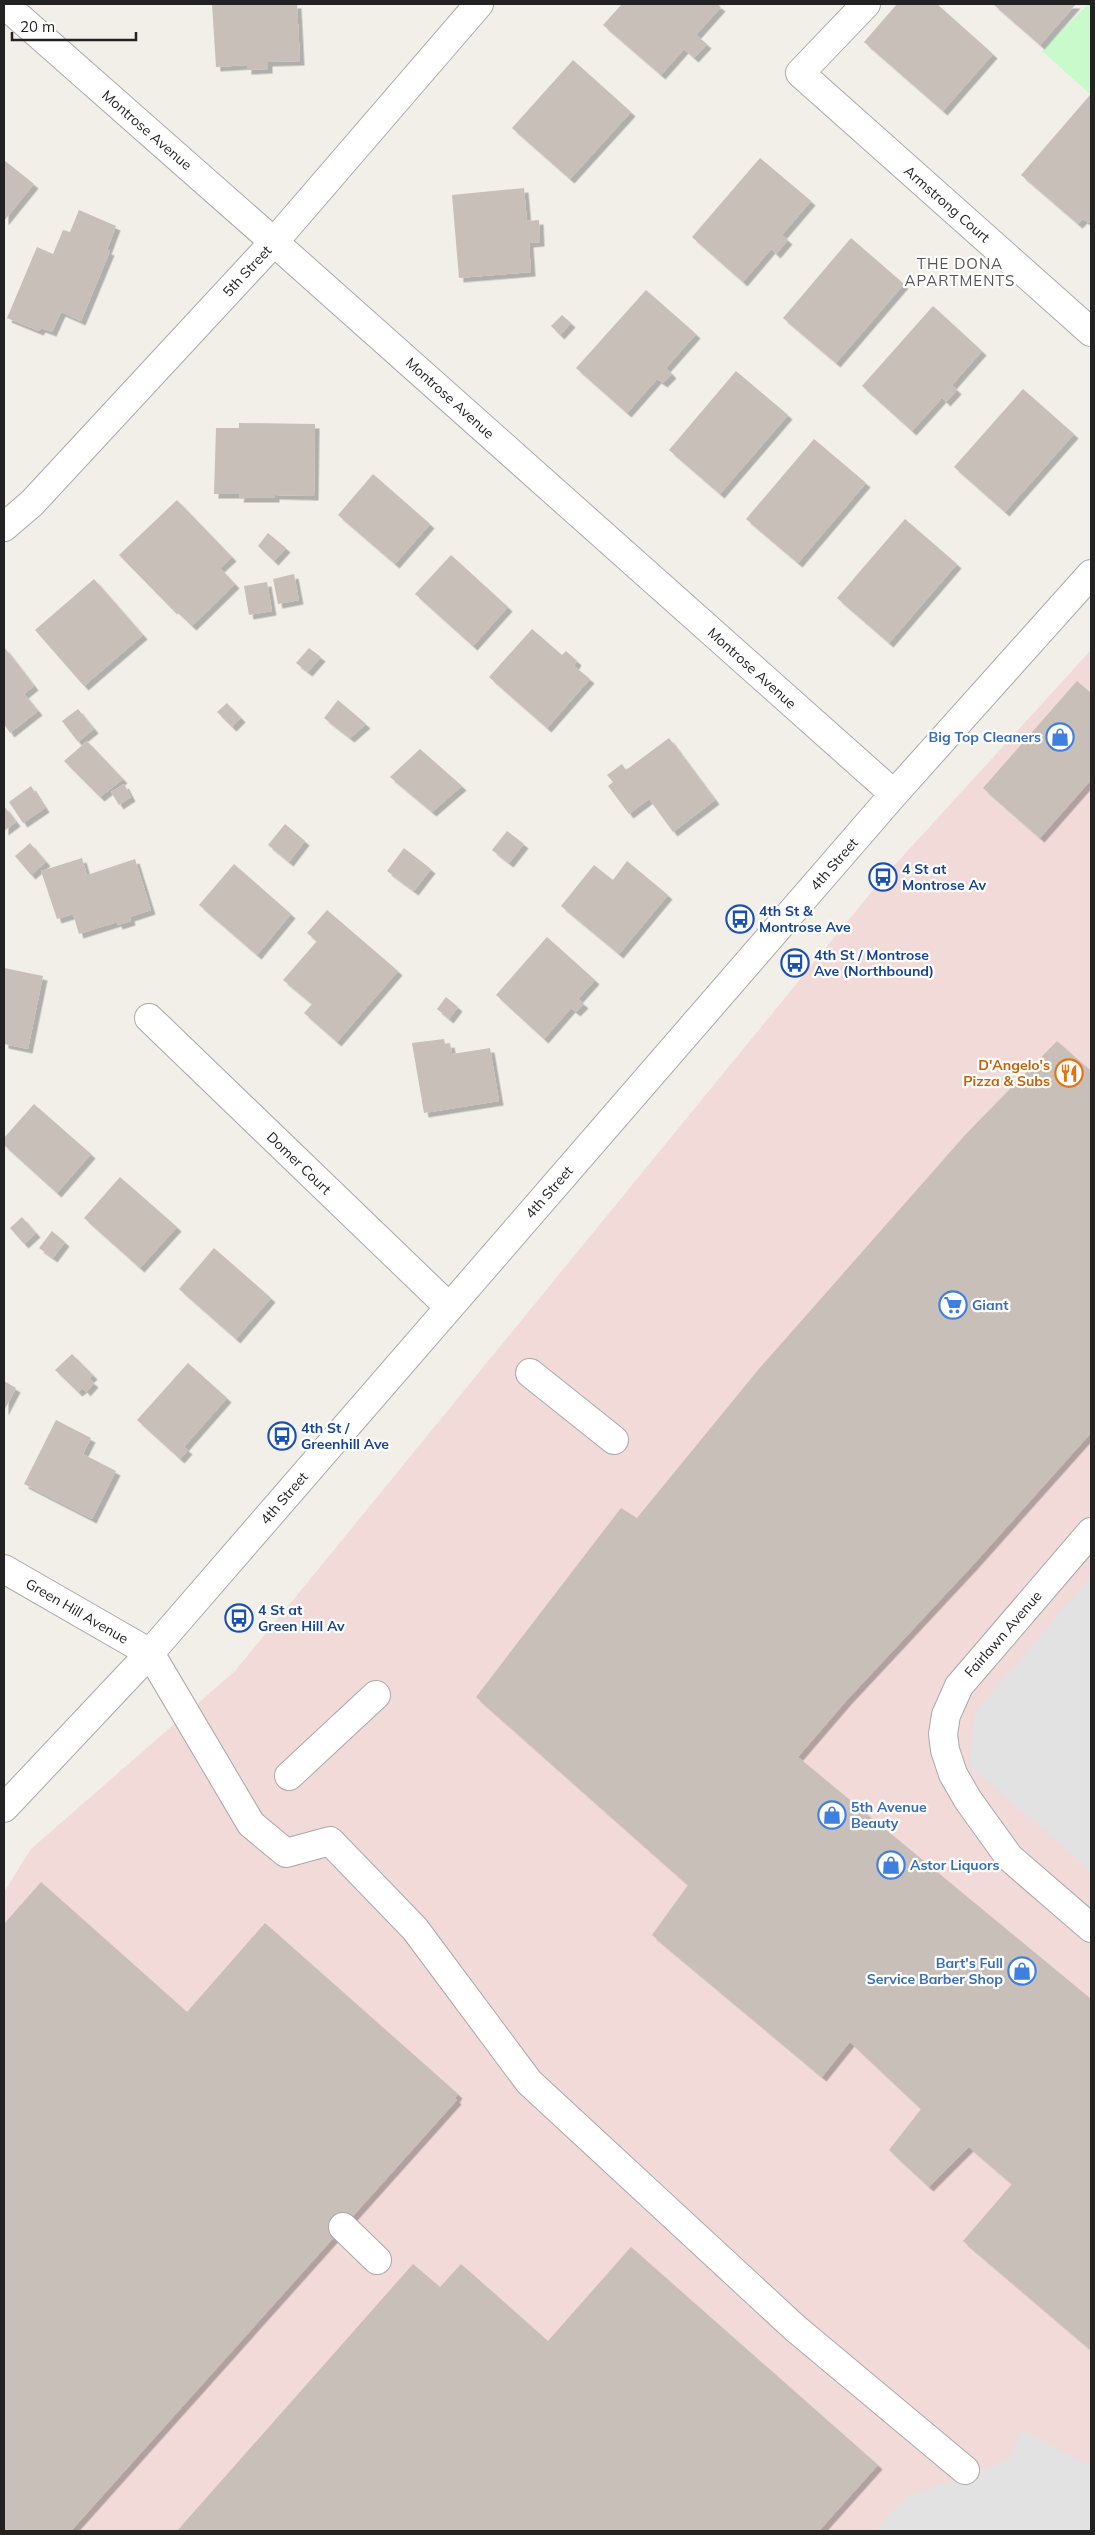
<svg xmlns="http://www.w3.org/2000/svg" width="1095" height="2535" font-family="Mulish,sans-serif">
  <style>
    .commercial { fill: #f2dad9 }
    .park { fill: #c8facc }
    .parking { fill: #e2e2e2 }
    .building { fill: #c7bfb8; filter: url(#shadow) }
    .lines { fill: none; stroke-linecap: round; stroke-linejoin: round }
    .minor-casing { stroke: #a9a9a9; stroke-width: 30 }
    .minor { stroke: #fff; stroke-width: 28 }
    .labels { text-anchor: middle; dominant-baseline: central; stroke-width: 4.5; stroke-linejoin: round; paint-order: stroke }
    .street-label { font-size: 14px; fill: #222; stroke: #fff }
    .shop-label { font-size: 14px; font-weight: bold; fill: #366cbe; stroke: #fff; text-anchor: start }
    .transit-label { font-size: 14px; font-weight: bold; fill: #164399; stroke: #fff; text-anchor: start }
    .food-label { font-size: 14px; font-weight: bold; fill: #c56008; stroke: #fff; text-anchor: end }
    .neighbourhood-label { font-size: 15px; letter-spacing: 1px; fill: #555; stroke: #fff }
  </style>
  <defs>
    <filter id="shadow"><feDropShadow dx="4.5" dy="4.5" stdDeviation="0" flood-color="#0004"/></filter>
  </defs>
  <rect width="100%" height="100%" fill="#f2efe9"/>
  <path class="commercial" d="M1091 650V2531H4V1892L31 1849 235 1671 882 879Z"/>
  <path class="park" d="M1088 4H1091V95L1042 51Z"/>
  <path class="parking" d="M1091 1576V1871L969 1766 975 1712Z
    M1022 2430 1091 2466V2531H875L907 2496 1007 2461Z"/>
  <path class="building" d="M212 4H297L300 61 268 62V69L247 70V65L216 67Z
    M622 4H717L721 7 696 35 707 44 694 58 684 49 661 75 603 25Z
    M897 4H937L993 54 943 111 864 42Z
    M993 4H1076L1040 45Z
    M573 60 631 112 570 179 512 128Z
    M1090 95 1091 221 1089 223 1083 219 1078 224 1021 175Z
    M760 158 811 201 782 235 788 240 776 254 771 249 743 282 692 237Z
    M4 160 34 184 4 221Z
    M524 188 527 221 539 220 540 242 529 243 531 272 459 278 452 195Z
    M79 210 116 226 107 250 110 251 81 321 61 312 52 332 41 328 39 331 7 318 37 247 53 254 63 230 70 232Z
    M851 238 904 284 836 363 783 318Z
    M646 290 696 334 666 368 672 374 663 383 657 379 627 413 576 368Z
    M933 306 982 351 952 385 957 390 946 402 942 398 912 431 862 386Z
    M562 315 571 323 560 335 551 326Z
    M736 371 788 415 720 494 669 450Z
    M1023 389 1074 434 1005 512 954 467Z
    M239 423 315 424 314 496 275 495V498H239L240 494H214L216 428H239Z
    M814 439 866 483 798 563 746 519Z
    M373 474 430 524 395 564 338 515Z
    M177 500 232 557 220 568 235 584 192 626 174 609 173 610 119 555Z
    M905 519 957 564 889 643 837 598Z
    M268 533 286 548 274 561 258 546Z
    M451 555 508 607 473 646 415 594Z
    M294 574 299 600 278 604 273 579Z
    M94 579 143 635 84 686 35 630Z
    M267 582 272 611 249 615 244 586Z
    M532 629 562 655 566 651 577 661 574 666 590 679 547 728 489 677Z
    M4 647 34 686 24 694 38 711 10 733 4 724Z
    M309 648 321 657 308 672 296 663Z
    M1077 681 1091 693V780L1040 838 983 788Z
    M338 700 366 724 350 738 324 718Z
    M227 703 241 718 232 727 217 712Z
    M78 709 94 729 78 742 62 721Z
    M669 738 715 800 673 832 649 799 629 814 608 786 613 782 607 775 622 764 626 770Z
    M87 741 123 779 100 797 64 761Z
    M420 749 462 786 432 812 390 777Z
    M124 784 131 797 119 805 111 792Z
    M31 786 45 808 23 823 9 802Z
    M4 806 16 822 4 831Z
    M285 824 305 841 289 862 268 845Z
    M507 831 524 844 509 863 492 850Z
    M30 843 46 862 31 875 15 856Z
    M404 848 431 869 414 891 387 871Z
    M82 858 87 875 135 859 151 910 130 917 131 921 118 925 117 922 79 934 73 914 57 919 41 871Z
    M627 861 668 895 619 954 561 906 594 865 613 880Z
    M234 864 291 914 257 955 199 905Z
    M327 910 398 971 337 1042 304 1013 312 1004 283 980 317 941 307 933Z
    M547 937 595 980 578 999 584 1004 576 1012 571 1008 544 1039 496 995Z
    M4 968 43 976 28 1049 4 1044Z
    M446 997 458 1007 449 1019 437 1009Z
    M444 1039 445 1044 450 1043 452 1054 490 1048 499 1101 424 1113 412 1043Z
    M1057 1041 1091 1071V1433L973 1565 847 1700 798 1757 1091 1999V2350L963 2241 1012 2184 969 2147 929 2187 889 2150 921 2109 850 2042 822 2077 652 1935 688 1885 476 1697 621 1508 637 1518 758 1370 966 1134Z
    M34 1104 91 1154 57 1193 4 1145V1138Z
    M120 1177 177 1227 140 1268 84 1218Z
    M22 1217 36 1233 24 1244 10 1228Z
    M52 1231 65 1242 53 1258 39 1248Z
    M214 1248 271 1298 236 1339 179 1289Z
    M72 1354 93 1375 89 1379 94 1383 86 1392 83 1388 78 1392 55 1370Z
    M188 1363 227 1398 184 1447 188 1450 180 1459 137 1420Z
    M4 1381 16 1388 4 1411Z
    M56 1420 91 1438 83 1454 116 1471 92 1519 24 1484Z
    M41 1882 187 2012 265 1923 458 2094 455 2098 457 2100 71 2531H4V1924Z
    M631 2247 878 2465 819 2531H177L413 2264 440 2287 461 2264 548 2341Z"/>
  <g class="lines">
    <g class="minor-casing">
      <path id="minor" d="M4 4 274 242 894 794
        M866 4 800 73 1091 332
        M4 527 32 503 274 242 479 4
        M149 1018 449 1307
        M530 1373 614 1440
        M1091 1532 959 1686 946 1715 943 1734 945 1750 953 1774 968 1800 1009 1857 1091 1928
        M4 1569 150 1653 251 1824 286 1853 330 1841 415 1929 529 2082 795 2328 965 2470
        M289 1776 376 1695
        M4 1808 150 1653 894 794 1091 574
        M343 2227 377 2260"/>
    </g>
    <use href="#minor" class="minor"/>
  </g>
  <defs>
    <g id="shop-ring" transform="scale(1.4375)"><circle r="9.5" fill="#fff" stroke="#3f7fe0" stroke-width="1.5"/><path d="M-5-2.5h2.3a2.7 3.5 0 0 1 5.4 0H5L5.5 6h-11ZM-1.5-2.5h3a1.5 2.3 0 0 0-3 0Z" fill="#3f7fe0"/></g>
    <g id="bus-ring" transform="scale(1.4375)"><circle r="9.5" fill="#fff" stroke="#1a4fb4" stroke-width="1.5"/><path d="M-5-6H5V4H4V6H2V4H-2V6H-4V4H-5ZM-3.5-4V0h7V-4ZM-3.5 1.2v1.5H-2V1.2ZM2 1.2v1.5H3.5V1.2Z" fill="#1a4fb4"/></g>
    <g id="restaurant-ring" transform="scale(1.4375)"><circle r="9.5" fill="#fff" stroke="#e8710a" stroke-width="1.5"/><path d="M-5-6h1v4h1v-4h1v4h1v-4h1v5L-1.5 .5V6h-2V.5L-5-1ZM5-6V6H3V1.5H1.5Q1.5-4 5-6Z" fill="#e8710a"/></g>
    <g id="supermarket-ring" transform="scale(1.4375)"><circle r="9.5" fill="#fff" stroke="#3f7fe0" stroke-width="1.5"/><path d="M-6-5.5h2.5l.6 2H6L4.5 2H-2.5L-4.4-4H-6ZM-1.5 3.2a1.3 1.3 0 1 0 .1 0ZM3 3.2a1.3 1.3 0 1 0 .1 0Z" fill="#3f7fe0"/></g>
  </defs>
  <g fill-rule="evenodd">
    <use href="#shop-ring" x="1060" y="737"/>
    <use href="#bus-ring" x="883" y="877"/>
    <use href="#bus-ring" x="740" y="919"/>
    <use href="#bus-ring" x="795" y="963"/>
    <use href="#restaurant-ring" x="1069" y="1073"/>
    <use href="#supermarket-ring" x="953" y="1305"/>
    <use href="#bus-ring" x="282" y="1436"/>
    <use href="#bus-ring" x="239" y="1618"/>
    <use href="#shop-ring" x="832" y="1815"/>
    <use href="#shop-ring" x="891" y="1865"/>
    <use href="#shop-ring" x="1022" y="1971"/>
  </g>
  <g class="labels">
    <g class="street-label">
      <text transform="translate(147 130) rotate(41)">Montrose Avenue</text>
      <text transform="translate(947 204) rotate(41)">Armstrong Court</text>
      <text transform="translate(247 271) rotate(-47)">5th Street</text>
      <text transform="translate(450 398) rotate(42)">Montrose Avenue</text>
      <text transform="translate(752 668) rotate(42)">Montrose Avenue</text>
      <text transform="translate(834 864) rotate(-49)">4th Street</text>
      <text transform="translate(299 1163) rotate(44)">Domer Court</text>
      <text transform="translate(549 1192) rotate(-49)">4th Street</text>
      <text transform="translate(284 1498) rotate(-49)">4th Street</text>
      <text transform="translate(77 1611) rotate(30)">Green Hill Avenue</text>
      <text transform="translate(1003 1634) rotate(-49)">Fairlawn Avenue</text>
    </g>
    <g class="shop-label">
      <text x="1041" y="737" text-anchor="end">Big Top Cleaners</text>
      <text x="972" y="1305">Giant</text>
      <text x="851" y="1807">5th Avenue<tspan x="851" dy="16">Beauty</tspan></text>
      <text x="910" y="1865">Astor Liquors</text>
      <text x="1003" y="1963" text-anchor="end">Bart's Full<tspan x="1003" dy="16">Service Barber Shop</tspan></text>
    </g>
    <g class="transit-label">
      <text x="902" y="869">4 St at<tspan x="902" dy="16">Montrose Av</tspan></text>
      <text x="759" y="911">4th St &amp;<tspan x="759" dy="16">Montrose Ave</tspan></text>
      <text x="814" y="955">4th St / Montrose<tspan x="814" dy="16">Ave (Northbound)</tspan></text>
      <text x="301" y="1428">4th St /<tspan x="301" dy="16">Greenhill Ave</tspan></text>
      <text x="258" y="1610">4 St at<tspan x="258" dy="16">Green Hill Av</tspan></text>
    </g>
    <g class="food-label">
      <text x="1050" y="1065">D'Angelo's<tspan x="1050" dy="16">Pizza &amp; Subs</tspan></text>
    </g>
    <g class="neighbourhood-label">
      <text x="960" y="263">THE DONA<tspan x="960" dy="17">APARTMENTS</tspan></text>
    </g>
  </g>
  <rect width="1095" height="2535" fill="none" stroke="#222222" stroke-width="10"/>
  <path d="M12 32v8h124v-8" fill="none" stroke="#222222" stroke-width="2.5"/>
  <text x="20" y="32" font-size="15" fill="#222222" stroke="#ffffff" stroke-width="4" paint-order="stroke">20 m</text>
</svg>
